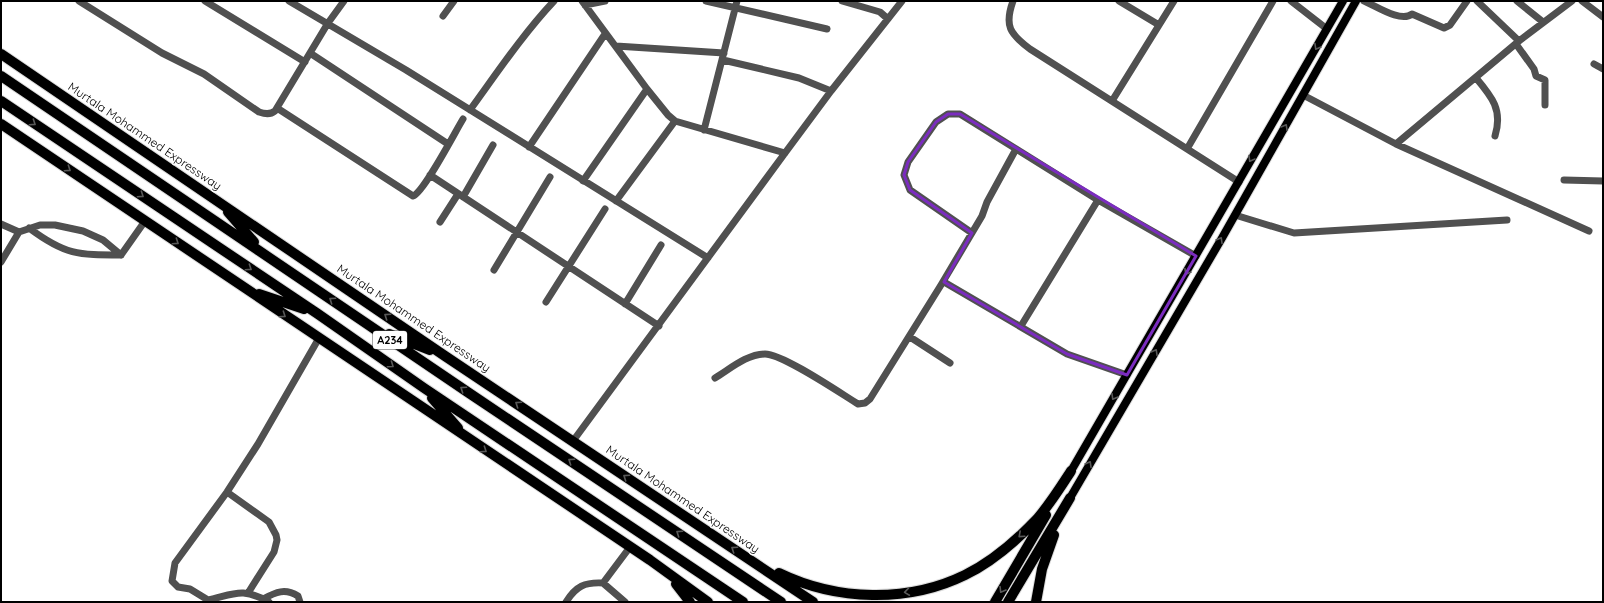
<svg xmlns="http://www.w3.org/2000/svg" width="1604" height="603" font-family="Quicksand,sans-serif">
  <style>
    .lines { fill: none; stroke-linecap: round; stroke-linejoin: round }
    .major-casing { stroke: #dbdbdb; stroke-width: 10 }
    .highway-casing { stroke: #dbdbdb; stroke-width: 12 }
    .minor { stroke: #505050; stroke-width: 7 }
    .major { stroke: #000; stroke-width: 8 }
    .highway { stroke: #000; stroke-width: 10 }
    .oneway { stroke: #595959 }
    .marked { fill: none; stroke: #7b2cbf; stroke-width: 3; stroke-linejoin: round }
    .labels { text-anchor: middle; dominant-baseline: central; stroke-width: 3; stroke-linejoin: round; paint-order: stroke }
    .shield { fill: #fff; stroke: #4c4c4c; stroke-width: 1 }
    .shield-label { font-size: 11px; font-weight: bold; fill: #000 }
    .street-label { font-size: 12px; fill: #000; stroke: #fff }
  </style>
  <rect width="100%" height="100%" fill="#fff"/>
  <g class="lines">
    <g class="major-casing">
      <path id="major" d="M1071 471 1343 1
        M1070 498 1222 238 1356 1"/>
    </g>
    <g class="highway-casing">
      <path id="highway" d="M1 54 445 356 813 602
        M1 76 469 393 781 602
        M1 101 318 314 424 388 743 602
        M1 124 650 560 708 602
        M228 212 254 242
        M259 294 304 309
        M389 334 430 350
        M432 398 458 428
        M779 573C837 601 908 603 965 575 992 562 1017 540 1037 519 1050 504 1060 488 1071 471
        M676 584 690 602
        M995 602 1046 515
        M1008 602 1070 498
        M1036 602 1042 569 1054 535"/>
    </g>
    <path class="minor" d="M79 1 162 53 204 74 259 112C265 114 270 115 275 111L328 23 344 1
      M205 1 305 62
      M289 1 406 70 708 258
      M582 1 647 89 668 115 675 121 785 153
      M706 1 827 29
      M842 1 880 12 888 19
      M1013 1C1004 26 1010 34 1030 49L1239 182
      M1119 1 1159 25
      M1291 1 1327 29
      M1364 1C1376 6 1401 23 1412 14L1444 28 1450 25 1467 1
      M1477 1 1519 41
      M1517 1 1543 22
      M1582 1 1603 17
      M585 5 605 1
      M443 16 454 1
      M1516 44 1534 69 1536 76 1545 80V105
      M616 46 724 53
      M310 53 448 144
      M723 60 799 78 831 91
      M1594 64 1603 69
      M1476 78C1492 97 1503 110 1495 136
      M1303 95 1396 144 1589 231
      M1112 101 1174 1
      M277 108 413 196C424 192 455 132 463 119
      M470 110C497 73 523 34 554 1
      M704 130 737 1
      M1396 144 1519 41 1572 1
      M529 147 605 34
      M1187 149 1273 1
      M430 175 659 326
      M1564 180 1603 181
      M583 181 647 89
      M463 197 493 145
      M616 201 675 121
      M1235 215 1294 233 1507 220
      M440 222 458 194
      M1 224 19 232
      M29 228C65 255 78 255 121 255
      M972 233 910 190 904 175 908 162 936 122 948 114H960L1098 200 1196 256
      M121 255 145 221
      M1 262 19 232 40 225H55L83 231 103 240 121 255
      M494 270 550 177
      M944 282 1067 354 1127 375
      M546 302 605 209
      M625 304 661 245
      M1021 326 1098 200
      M910 337 950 363
      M715 378C730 369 747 354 765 354 783 354 840 393 858 404L865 403 870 399 941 285 982 216 987 202 1016 149
      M573 441 785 153 831 91 902 1
      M227 492 269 522 276 535 277 540 274 552 248 593
      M603 583 625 602
      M263 599C276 592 285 588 298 596L300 602
      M269 602C242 587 235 594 208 600L190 589 178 587 172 581 175 563 227 492 258 444 319 338
      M566 602C576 586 585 582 603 583L630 547"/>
    <use href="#major" class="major"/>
    <use href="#highway" class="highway"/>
  </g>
  <defs><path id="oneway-chevron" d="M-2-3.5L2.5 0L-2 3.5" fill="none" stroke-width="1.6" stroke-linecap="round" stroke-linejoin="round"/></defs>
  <g class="oneway">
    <use href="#oneway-chevron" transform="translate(1317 47) rotate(120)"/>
    <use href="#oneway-chevron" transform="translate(33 123) rotate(34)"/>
    <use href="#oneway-chevron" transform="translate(1285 127) rotate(-60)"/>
    <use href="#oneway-chevron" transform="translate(1251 159) rotate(120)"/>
    <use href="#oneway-chevron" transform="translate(68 169) rotate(34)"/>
    <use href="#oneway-chevron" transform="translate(141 195) rotate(34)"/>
    <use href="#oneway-chevron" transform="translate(1220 240) rotate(-60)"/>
    <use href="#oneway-chevron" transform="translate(176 242) rotate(34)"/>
    <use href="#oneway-chevron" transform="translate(249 268) rotate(34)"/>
    <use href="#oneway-chevron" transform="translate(1187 272) rotate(120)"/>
    <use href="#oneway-chevron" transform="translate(332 300) rotate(-146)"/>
    <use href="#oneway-chevron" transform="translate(283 315) rotate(34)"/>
    <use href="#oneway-chevron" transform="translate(387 316) rotate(-146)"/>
    <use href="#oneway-chevron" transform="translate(1155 352) rotate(-60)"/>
    <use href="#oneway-chevron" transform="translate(391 365) rotate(35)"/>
    <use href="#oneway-chevron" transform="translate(463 389) rotate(-146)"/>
    <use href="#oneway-chevron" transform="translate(1114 397) rotate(120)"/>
    <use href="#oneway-chevron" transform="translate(518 404) rotate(-146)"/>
    <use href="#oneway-chevron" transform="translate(484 450) rotate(34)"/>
    <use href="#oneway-chevron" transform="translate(571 461) rotate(-146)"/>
    <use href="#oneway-chevron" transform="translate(1089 464) rotate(-60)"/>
    <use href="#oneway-chevron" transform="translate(626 477) rotate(-146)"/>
    <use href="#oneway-chevron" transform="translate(679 533) rotate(-146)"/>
    <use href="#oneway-chevron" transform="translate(1021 535) rotate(138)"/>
    <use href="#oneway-chevron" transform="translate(734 549) rotate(-146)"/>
    <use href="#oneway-chevron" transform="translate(1002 590) rotate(121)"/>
    <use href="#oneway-chevron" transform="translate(907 592) rotate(172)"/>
  </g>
  <path class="marked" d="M948 114H960L1196 256 1127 375 1067 354 944 282 972 233 910 190 904 175 908 162 936 122Z"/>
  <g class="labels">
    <rect class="shield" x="373" y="331" width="34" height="18" rx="3"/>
    <g class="shield-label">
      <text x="390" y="340">A234</text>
    </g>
    <g class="street-label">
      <text transform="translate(145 136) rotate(34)">Murtala Mohammed Expressway</text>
      <text transform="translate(414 318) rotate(34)">Murtala Mohammed Expressway</text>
      <text transform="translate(683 499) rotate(34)">Murtala Mohammed Expressway</text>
    </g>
  </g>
  <rect width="1604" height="603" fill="none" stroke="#000000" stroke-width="4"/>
</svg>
